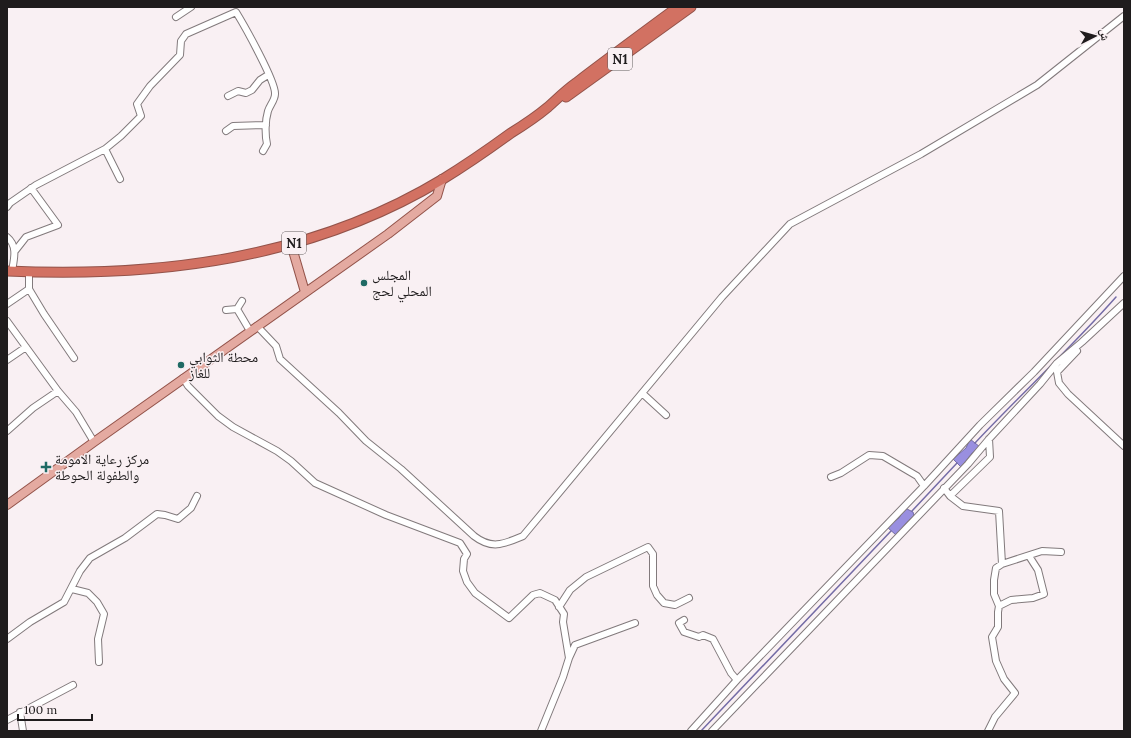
<svg xmlns="http://www.w3.org/2000/svg" width="1131" height="738" font-family="Lora,'Noto Naskh Arabic',serif">
  <style>
    .water { fill: #998fe0; stroke: #746ca6 }
    .lines { fill: none; stroke-linecap: round; stroke-linejoin: round }
    .stream { stroke: #746ca6; stroke-width: 1.5 }
    .minor-casing { stroke: #827a7c; stroke-width: 8 }
    .major-casing { stroke: #93534a; stroke-width: 10 }
    .highway-casing { stroke: #93534a; stroke-width: 11 }
    .minor { stroke: #fff; stroke-width: 6 }
    .major { stroke: #e4aaa1; stroke-width: 8 }
    .highway { stroke: #d27162; stroke-width: 9 }
    .poi-dot { fill: #1f6a64; stroke: #f9f0f3; stroke-width: 1.5 }
    .labels { text-anchor: middle; dominant-baseline: central; stroke-width: 3; stroke-linejoin: round; paint-order: stroke }
    .shield { fill: #f9f0f3; stroke: #605c5d; stroke-width: 1 }
    .shield-label { font-size: 13px; font-weight: bold; fill: #1f1c1d }
    .poi-label { font-size: 14px; fill: #1f1c1d; stroke: #f9f0f3; text-anchor: start }
  </style>
  <rect width="100%" height="100%" fill="#f9f0f3"/>
  <path class="water" d="M970 439 980 447 972 453 961 467 953 459 966 448Z
    M905 508 913 512 914 516C906 521 902 529 896 535L887 527 899 518Z"/>
  <g class="lines">
    <path class="stream" d="M975 443C1021 394 1071 348 1116 297
      M912 511 957 463
      M701 731 891 531"/>
    <g class="minor-casing">
      <path id="minor" d="M176 17 191 7
        M228 96 238 91 246 93 252 90 260 80 268 75
        M226 131 233 126 266 125
        M105 149 121 136 141 116 137 104 150 86 180 55 181 41 186 34 236 12C244 25 276 82 275 94 275 100 270 105 268 111 265 121 265 135 267 144L263 151
        M7 207 10 203 36 185 105 149 120 179
        M7 237C18 246 14 259 12 271
        M15 251 26 237 58 225 31 188
        M29 272V289L44 314 74 358
        M242 301 237 309 250 331
        M7 304 29 289
        M226 310 237 309
        M7 321 58 391 76 412 94 442
        M257 326 276 346 280 359 339 413 366 441 401 469 474 536C492 550 504 544 523 536L722 297 790 224 921 154 1037 85 1124 16
        M1077 351 1057 372 1059 383 1068 394 1124 446
        M7 360 26 347
        M183 378 188 386 218 416 233 427 277 451 291 461 315 483 386 515 460 543 467 554 464 559 463 571 467 582 475 593 509 618 533 595 540 593 555 600 564 614 563 622 569 658 563 677 541 731
        M642 393 666 415
        M7 431 33 408 58 391
        M831 477 841 473 869 455 883 456 917 476 924 486
        M944 488 950 496 963 506 999 511 1002 564 996 568 994 580V594L999 606 998 612V627L992 637 996 661 1004 679 1015 693 995 717 988 731
        M950 496 990 457 989 439
        M1002 564 1042 551 1061 552
        M72 589 88 593 97 602 104 614 98 639 99 662
        M999 606 1011 600 1033 598 1044 594 1038 570 1029 556
        M559 607 570 590 586 577 648 547 653 554V586L657 595 664 603 675 605 689 598
        M684 620 679 623 684 632 699 637 703 635 713 639 731 673 737 680
        M7 639 30 622 64 602 80 571 90 558 125 538 157 514 165 515 178 519 191 508 197 496
        M569 658 575 645 635 623
        M20 712 23 731
        M7 720 73 685
        M691 731 737 680 924 486 980 425 1034 372 1124 276
        M712 731 968 464 989 439 1040 384 1057 363 1082 342 1124 303"/>
    </g>
    <g class="major-casing">
      <path id="major" d="M291 244 305 292
        M7 505 94 442 388 234 437 196 442 179"/>
    </g>
    <g class="highway-casing">
      <path id="highway" d="M566 97 691 7
        M7 271C158 278 311 259 443 179 466 165 489 149 511 133 524 125 536 117 548 107 557 99 566 90 576 83 610 57 644 32 678 7"/>
    </g>
    <use href="#minor" class="minor"/>
    <use href="#major" class="major"/>
    <use href="#highway" class="highway"/>
  </g>
  <g class="poi-dot">
    <circle cx="364" cy="283" r="4"/>
    <circle cx="181" cy="365" r="4"/>
    <path d="M44 461h4v4h4v4h-4v4h-4v-4h-4v-4h4z"/>
  </g>
  <g class="labels">
    <g class="shield">
      <rect x="608" y="48" width="24" height="22" rx="3"/>
      <rect x="282" y="232" width="24" height="22" rx="3"/>
    </g>
    <g class="shield-label">
      <text x="620" y="59">N1</text>
      <text x="294" y="243">N1</text>
    </g>
    <g class="poi-label">
      <text x="372" y="275">المجلس<tspan x="372" dy="16">المحلي لحج</tspan></text>
      <text x="189" y="357">محطة الثوابي<tspan x="189" dy="16">للغاز</tspan></text>
      <text x="55" y="459">مركز رعاية الامومة<tspan x="55" dy="16">والطفولة الحوطة</tspan></text>
    </g>
  </g>
  <rect width="1131" height="738" fill="none" stroke="#1f1c1d" stroke-width="16"/>
  <g transform="translate(1095 36) rotate(84)" stroke="#f9f0f3" stroke-width="3" paint-order="stroke">
  <path d="M0-3L7 15L0 10L-7 15Z" fill="#1f1c1d"/>
  <text y="-6" font-size="11" font-weight="bold" text-anchor="middle" fill="#1f1c1d">ش</text>
  </g>
  <path d="M18 714v6h74v-6" fill="none" stroke="#1f1c1d" stroke-width="2"/>
  <text x="24" y="714" font-size="12" fill="#1f1c1d" stroke="#f9f0f3" stroke-width="3" paint-order="stroke">100 m</text>
</svg>
